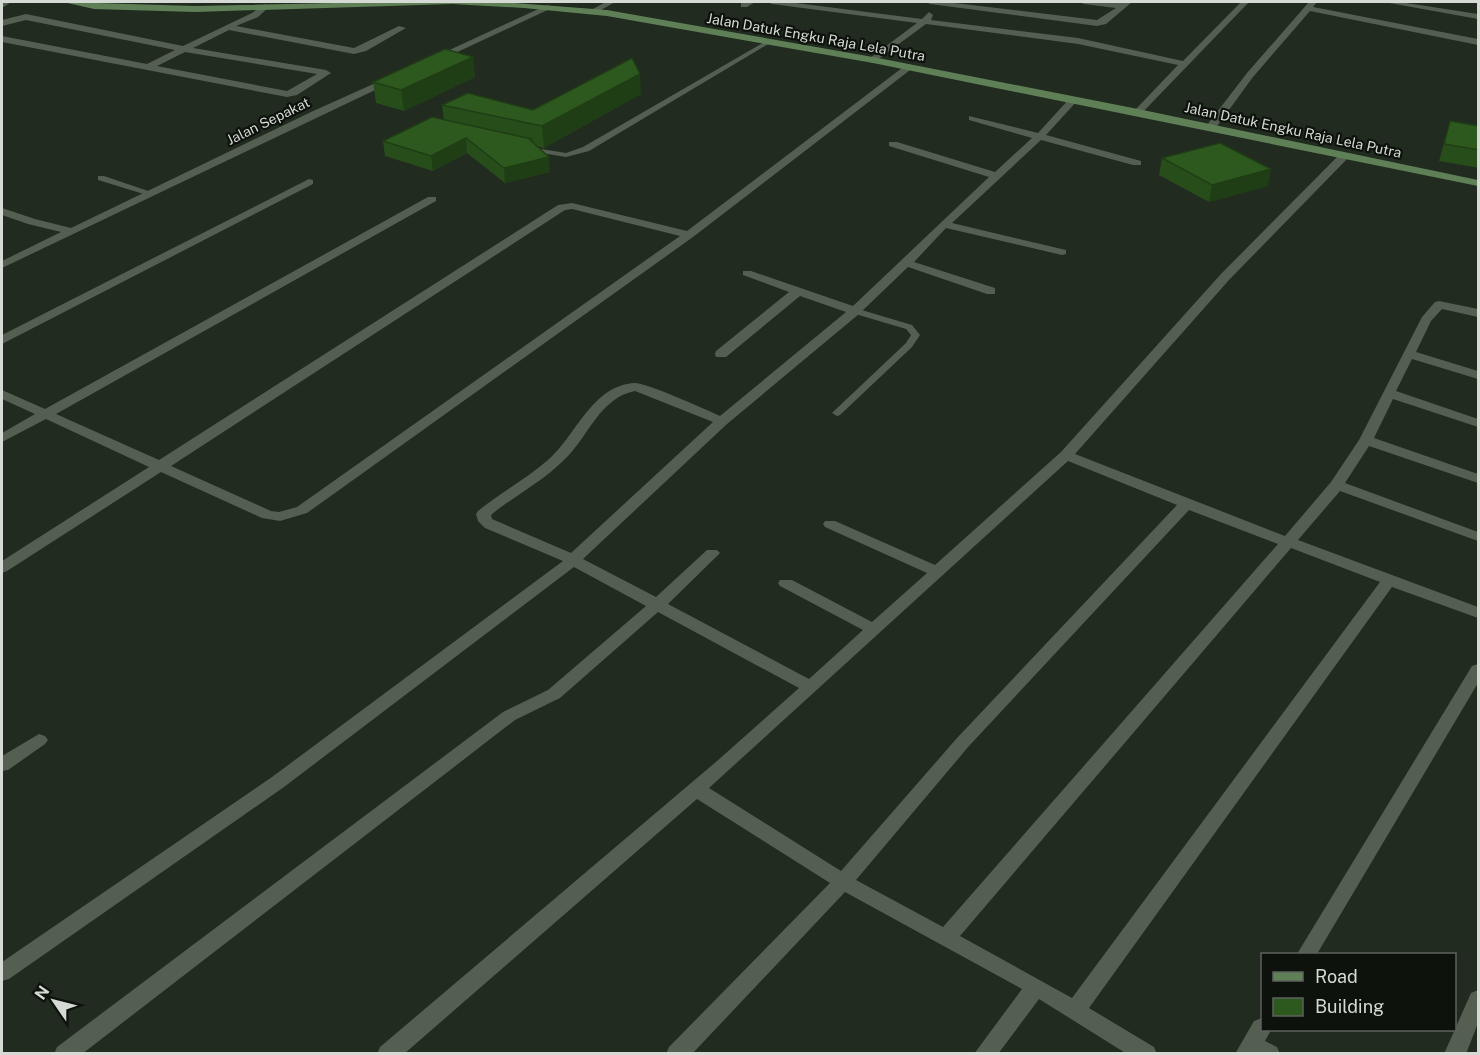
<svg xmlns="http://www.w3.org/2000/svg" width="1480" height="1055" font-family="'Public Sans',sans-serif">
  <style>
    .lines { fill: none; stroke-linecap: round; stroke-linejoin: round }
    .lane { fill: #545e51; fill-rule: evenodd }
    .street { fill: #545e51; fill-rule: evenodd }
    .secondary { fill: #5f8056; fill-rule: evenodd }
    .wall { fill: #274d1b }
    .shaded-wall { fill: #203e16 }
    .building { fill: #2d591f; stroke: #203e16; stroke-width: 1.5 }
    .labels { text-anchor: middle; dominant-baseline: central; stroke-width: 4.5; stroke-linejoin: round; paint-order: stroke }
    .far-street-label { font-size: 14px; fill: #d5dbd4; stroke: #0e120d }
  </style>
  <rect width="100%" height="100%" fill="#212b1f"/>
  <g class="lines">
    <path class="lane" d="M5 2H11L2 8V4Z
      M768 40 771 42 770 43 589 151 566 157 529 151 525 149 529 147 566 153 583 147Z
      M98 176H104L154 193 147 195 98 180Z
      M855 308 912 325 920 335 912 347 840 415 837 416 832 413 834 411 906 343 911 335 906 329 852 313V309Z"/>
    <path class="street" d="M606 2H615L594 14 587 12Z
      M745 2H755L747 7H741V3Z
      M768 2H788L922 19 929 12 933 15 931 20 1078 38 1183 61 1241 2H1249L1141 114 1138 115 1133 112 1135 110 1178 65 1078 44 926 24 873 63 870 62V58L917 23 772 4Z
      M926 2H946L1097 20 1116 8 1084 4 1080 2H1132L1106 24 1097 26 930 4Z
      M1309 2H1317L1313 7 1478 39V45L1310 11 1253 77 1215 129H1207V125L1247 73Z
      M1384 2H1400L1478 14V19Z
      M265 4 269 7 258 17 236 26 354 48 399 26 406 28 366 51 354 54 229 30 193 48 326 70 331 73 297 95 287 97 2 42V36L147 64 175 50 26 20 2 26V20L26 14 183 46 252 13ZM185 52 317 74 287 91 157 66Z
      M547 5 554 7 438 61 430 59Z
      M906 65 914 67 693 237 307 513 280 521 262 518 161 472 7 571 2 573V561L149 467 46 419 2 442V433L35 414 2 399V390L45 409 428 197H436V201L56 414 159 460 558 205 572 203 687 231ZM572 209 680 236 297 507 279 512 271 511 171 466 565 210Z
      M391 76 396 79 394 81 2 268V261L61 232 28 224 2 215V208L35 219 71 228 311 112Z
      M1070 98 1078 100 1046 135 1141 161V165H1133L1041 140 952 223 1066 250V254L1062 255 946 228 914 262 995 288V294H987L908 267 859 314 727 424 583 559 656 597 707 550H717L720 553 717 556 668 604 809 679 863 630 780 586 778 583 780 580H792L872 622 927 573 825 527 823 524 825 521H835L935 565 1061 452 1221 274 1341 153H1349V157L1229 280 1075 454 1285 536 1331 482 1359 440 1422 317 1435 302 1439 301 1478 309V317L1442 309 1431 321 1416 352 1478 371V379L1412 359 1396 391 1478 419V427L1393 399 1374 438 1478 474V483L1369 446 1345 483 1478 532V541L1340 491 1298 540 1478 607V618L1392 587 1089 1008 1154 1047 1157 1054H1127L1039 999 998 1054H974L1022 989 845 892 692 1054H666L669 1047 830 883 697 799 404 1054H377L380 1047 717 761 799 688 658 612 560 698 515 720 82 1054H54L57 1047 503 712 548 690 646 606 574 567 284 787 9 979 2 981V962L272 777 563 561 485 528 478 521 476 514 478 511C500 493 526 479 548 460 576 436 592 385 635 383 647 383 705 409 720 416L846 312 800 296 726 357H716L715 354 716 351 789 292 743 275V271H751L853 306 989 177 889 146V142H897L995 172 1032 138 969 120V116L1038 133ZM635 391 713 422 571 553 492 519 491 515 497 510C520 493 544 480 564 460 588 438 599 398 635 391ZM1068 461 1177 505 957 738 841 871 709 788ZM1189 510 1278 544 943 927 856 880 969 746ZM1291 548 1380 582 1072 998 960 936Z
      M309 179 313 180V184L2 344V335Z
      M1478 664V683L1317 954H1297L1472 666Z
      M39 734 45 736 48 740 45 744 8 770 2 771V756Z
      M1478 990V1023L1466 1054H1444L1471 993Z
      M1262 1018V1030H1271L1265 1041 1277 1047 1280 1054H1235L1254 1021Z"/>
    <path class="secondary" d="M63 2 195 6 378 2H500L607 10 873 57 1138 109 1478 180V186L873 63 607 16 524 8 452 4 195 12 94 9Z"/>
  </g>
  <path class="wall" d="M473 57 475 77 404 111 376 103 373 82Z
    M641 94 544 148 536 146 550 172 505 183 467 153 433 171 385 156 383 141 444 120 442 105 533 110Z
    M1450 121 1479 126V168L1439 161Z
    M1162 158 1268 186 1209 202 1159 175Z"/>
  <path class="shaded-wall" d="M473 57 475 77 404 111 401 90Z
    M640 74 641 94 544 148 542 126Z
    M466 138 467 153 433 171 431 156Z
    M549 157 550 172 505 183 504 168Z
    M1271 169 1268 186 1209 202 1212 185Z"/>
  <path class="building" d="M445 49 473 57 401 90 373 82Z
    M632 58 640 74 542 126 442 105 468 93 533 110Z
    M432 117 532 139 530 140 549 157 504 168 466 138 431 156 383 141Z
    M1450 121 1479 126V150L1444 144Z
    M1220 143 1271 169 1212 185 1162 158Z"/>
  <g class="labels">
    <g class="far-street-label">
      <text transform="translate(816 37) rotate(10)">Jalan Datuk Engku Raja Lela Putra</text>
      <text transform="translate(268 121) rotate(-26)">Jalan Sepakat</text>
      <text transform="translate(1293 130) rotate(12)">Jalan Datuk Engku Raja Lela Putra</text>
    </g>
  </g>
  <rect width="1480" height="1055" fill="none" stroke="#d5dbd4" stroke-width="6"/>
  <rect x="1261" y="953" width="195" height="78" fill="#0e120d" stroke="#5e625d" stroke-width="1.5"/>
  <rect x="1273" y="972" width="30" height="9" fill="#5f8056" stroke="#5e625d" stroke-width="1.5"/>
  <text x="1315" y="983" font-size="18" fill="#d5dbd4">Road</text>
  <rect x="1273" y="998" width="30" height="18" fill="#2d591f" stroke="#5e625d" stroke-width="1.5"/>
  <text x="1315" y="1013" font-size="18" fill="#d5dbd4">Building</text>
  <g transform="translate(54 1001) rotate(305)" stroke="#0e120d" stroke-width="4.5" paint-order="stroke">
  <path d="M0-4.5L10 22L0 15L-10 22Z" fill="#d5dbd4"/>
  <text y="-9" font-size="16" font-weight="bold" text-anchor="middle" fill="#d5dbd4">N</text>
  </g>
</svg>
